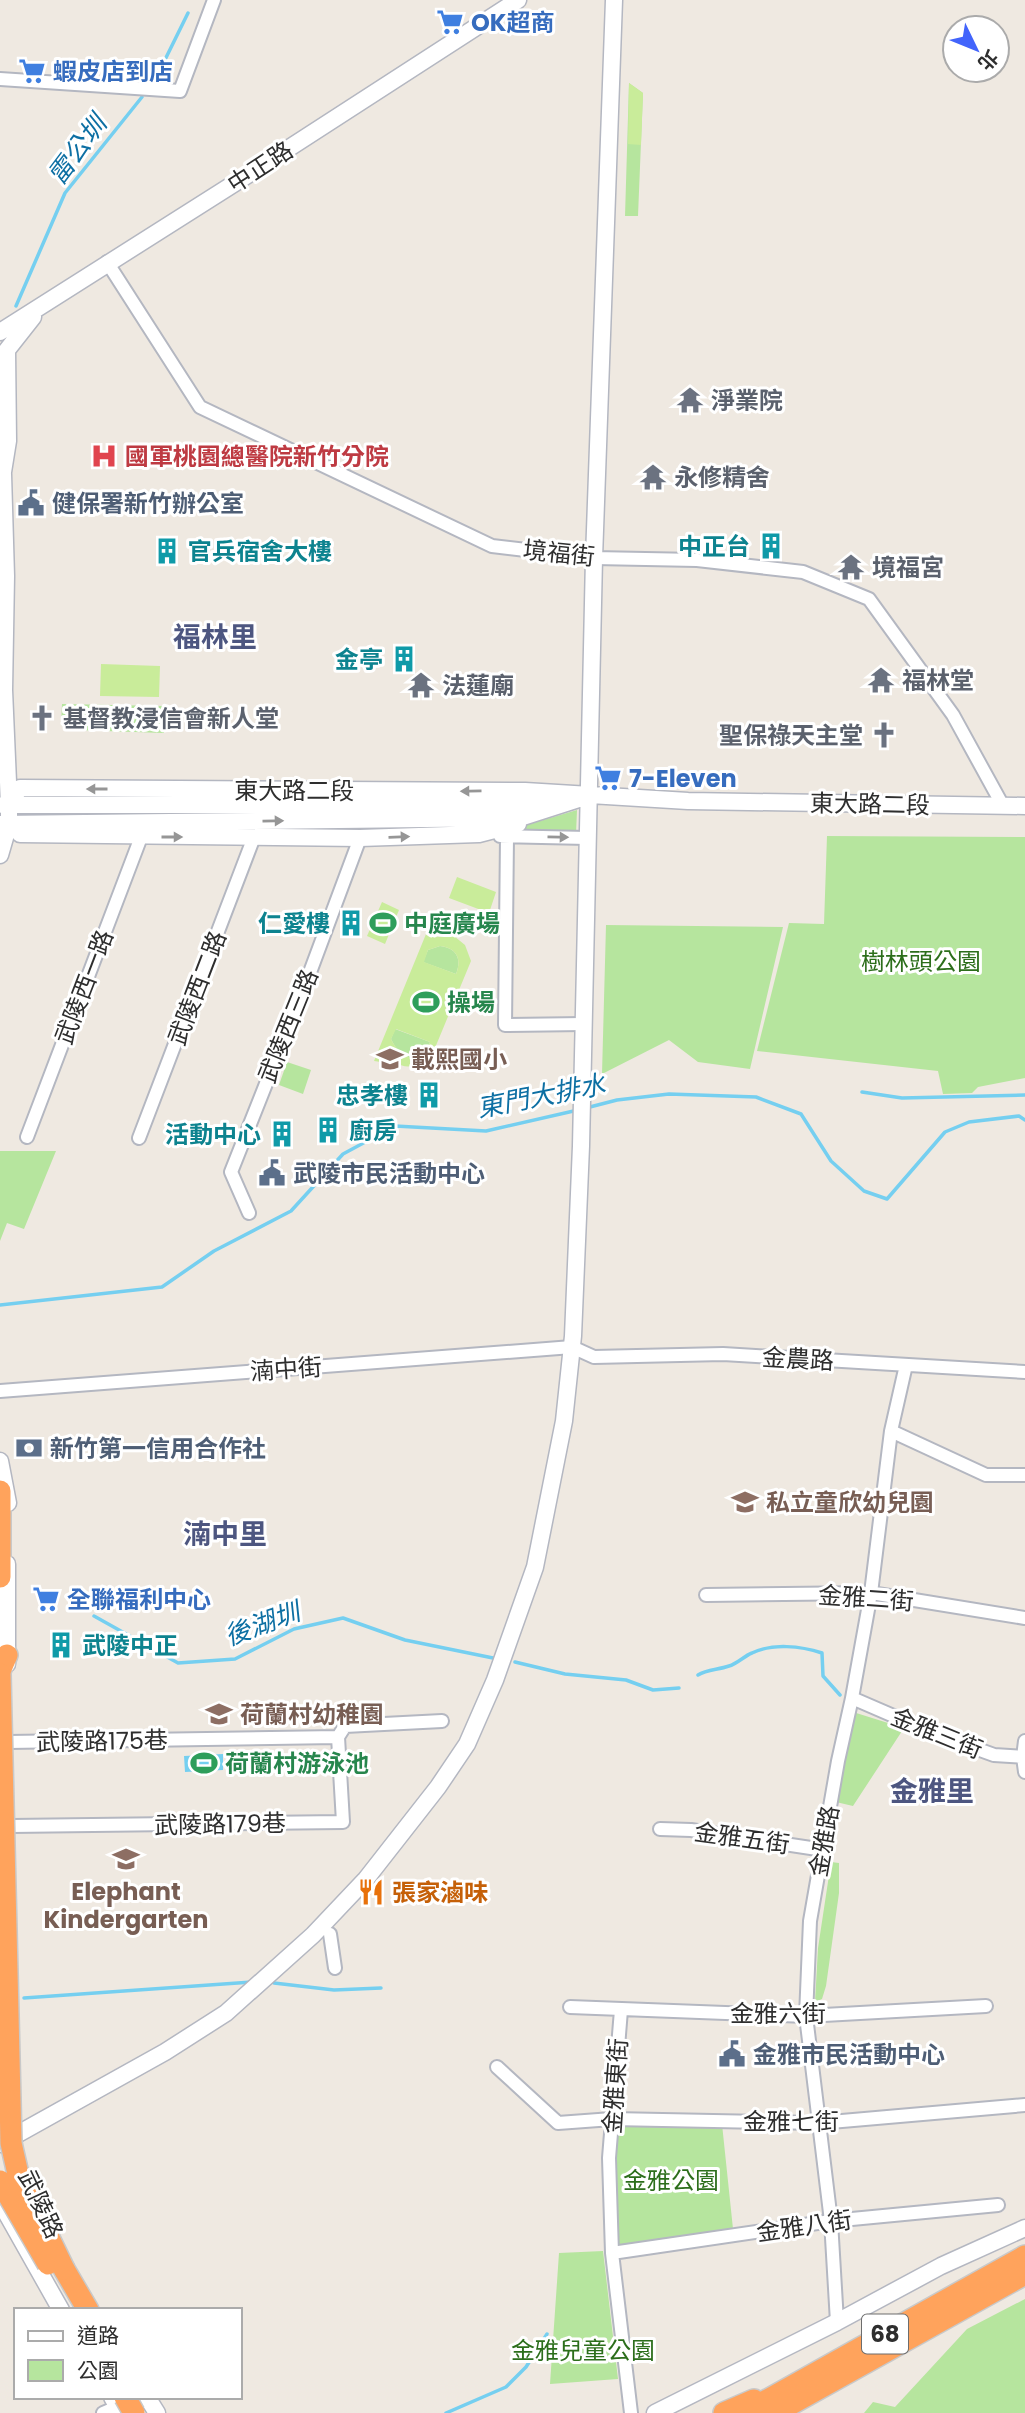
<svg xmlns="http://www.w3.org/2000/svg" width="1025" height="2413" font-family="Poppins,'Noto Sans TC',sans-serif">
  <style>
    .green { fill: #b6e59e }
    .pitch { fill: #c9ec9a; fill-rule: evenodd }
    .water { fill: #75cff0 }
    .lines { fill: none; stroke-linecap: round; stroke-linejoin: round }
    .stream { stroke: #75cff0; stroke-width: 3.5 }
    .street-casing { stroke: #b4b7c1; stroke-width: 16 }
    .secondary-casing { stroke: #b4b7c1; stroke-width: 19 }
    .highway-casing { stroke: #c9c9c9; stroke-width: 24 }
    .street { stroke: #fff; stroke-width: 12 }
    .secondary { stroke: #fff; stroke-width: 16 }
    .highway { stroke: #ffa35c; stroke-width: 21 }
    .highway-bridge-casing { stroke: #c9c9c9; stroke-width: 24; stroke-linecap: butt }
    .highway-bridge { stroke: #ffa35c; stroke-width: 21 }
    .oneway { fill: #969696 }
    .labels { text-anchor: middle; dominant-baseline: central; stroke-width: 6; stroke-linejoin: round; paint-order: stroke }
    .shield { fill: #fff; stroke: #6d6d6d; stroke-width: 2 }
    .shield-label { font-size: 23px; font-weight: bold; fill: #2e2e2e }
    .shop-label { font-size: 24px; font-weight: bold; fill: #366cbe; stroke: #fff; text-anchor: start }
    .street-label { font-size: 24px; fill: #2e2e2e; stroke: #fff }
    .worship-label { font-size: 24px; font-weight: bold; fill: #5b616d; stroke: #fff; text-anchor: start }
    .health-label { font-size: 24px; font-weight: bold; fill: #be3a42; stroke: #fff; text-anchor: start }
    .service-label { font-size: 24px; font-weight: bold; fill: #4e5e75; stroke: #fff; text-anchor: start }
    .culture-label { font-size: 24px; font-weight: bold; fill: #0d838f; stroke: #fff; text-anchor: end }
    .leisure-label { font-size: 24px; font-weight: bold; fill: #27864d; stroke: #fff; text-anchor: start }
    .park-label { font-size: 24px; fill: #2c6e1b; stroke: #fff }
    .education-label { font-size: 24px; font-weight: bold; fill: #785e54; stroke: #fff; text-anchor: start }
    .food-label { font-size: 24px; font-weight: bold; fill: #c56008; stroke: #fff; text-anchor: start }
    .water-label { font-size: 26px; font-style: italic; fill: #0d6fa3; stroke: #fff }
    .quarter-label { font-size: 28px; font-weight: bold; fill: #4d5680; stroke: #fff }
  </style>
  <rect width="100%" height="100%" fill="#efe9e1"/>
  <path class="green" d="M629 83 643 93 638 216H625Z
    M62 704 164 706V733L76 730 61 725Z
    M577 810 576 834 506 831Z
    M827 836 1025 837V1078L978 1087 972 1093 943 1094 938 1071 757 1051 789 923 824 924Z
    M606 925 783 927 750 1069 698 1062 669 1040 602 1074Z
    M440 946C457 948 462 959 456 974L423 962 428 950Z
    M395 1029 430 1042C420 1067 401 1061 391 1039Z
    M287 1062 311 1070 303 1094 279 1085Z
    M0 1151H56L24 1229 7 1223 0 1241Z
    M853 1712 904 1728 853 1806 836 1802Z
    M831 1862 839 1863V1893L826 1986 822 1999 815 2002 818 1948Z
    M617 2124H722L733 2229 617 2246 614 2159Z
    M603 2251 618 2379 550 2384 559 2253Z
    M1025 2299V2413H864L873 2402 895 2407 967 2329Z"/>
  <path class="pitch" d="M629 83 643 93 641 145 628 144Z
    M101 664 160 666 159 697 100 696Z
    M457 877 496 892 489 913 449 898Z
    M382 902 399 910 385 944 367 936Z
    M433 917 440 919 434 937 454 936 465 945 471 961 430 1060C410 1069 397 1071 387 1049L381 1062 374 1061ZM440 946C457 948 462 959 456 974L424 962 428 950ZM396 1029 430 1042C421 1067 401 1060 391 1039Z"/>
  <path class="water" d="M223 1754V1770L185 1772 184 1756Z"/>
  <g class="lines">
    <path class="stream" d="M155 80 188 13
      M16 306 65 193 142 97
      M862 1092 902 1098 1025 1095
      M586 1108 617 1100 669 1094 756 1097 801 1114 831 1161 864 1191 887 1199 945 1132 969 1122 1019 1116 1025 1120
      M0 1305 162 1287 214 1251 291 1211 343 1154 395 1126 486 1131 578 1110
      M94 1616 178 1663 235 1659 294 1629 343 1618 405 1640 493 1658
      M515 1662 565 1674 626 1680 653 1690 679 1688
      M698 1675C707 1669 718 1670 729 1666 737 1664 744 1656 752 1653 772 1643 801 1646 822 1653L823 1676 840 1695
      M274 1983 334 1990 381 1988
      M24 1998 252 1982
      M446 2413 506 2387 526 2367 547 2334"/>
    <g class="street-casing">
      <path id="street" d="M0 79 180 91 214 0
        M107 262 200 407 492 546 594 558 697 560 803 572 869 599 953 715 1003 806
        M500 836 587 838
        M507 837 505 1025 584 1024
        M27 1137 141 837
        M139 1138 254 837
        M249 1213 231 1172 306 983 360 838
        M0 1391 572 1347 594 1357 723 1354 1025 1372
        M891 1431 986 1475H1025
        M706 1595 871 1593 1025 1618
        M852 1698 933 1733 994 1755 1025 1757
        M1025 1741 1023 1757 1025 1772
        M8 1742 338 1737 345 1726 442 1721
        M11 1826 343 1822 338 1737
        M660 1829 691 1830 824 1850
        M330 1934 335 1968
        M570 2007 806 2016 986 2006
        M621 2010 609 2158 612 2253 631 2413
        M497 2067 558 2123 612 2119 819 2123 1025 2105
        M612 2253 831 2221 998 2205
        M837 2322 831 2221 806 2016 810 1921 838 1761 852 1698 871 1593 891 1431 906 1365
        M103 2413 140 2397"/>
    </g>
    <g class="secondary-casing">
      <path id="secondary" d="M0 332 235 183 518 0
        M0 459 3 474 6 576 4 690 9 805V824L0 855
        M3 472 8 441 7 350 33 317
        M3 805H503L547 800
        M9 805 20 788 525 791 688 801 1025 806
        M0 824 520 818 579 799
        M20 834 360 838 479 834 518 824
        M0 1461 8 1503
        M7 1564V1664
        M0 2144 165 2052 226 2013 313 1935 366 1879 438 1787 467 1744 495 1680 535 1567 564 1421 573 1336 581 1146 594 558 614 0
        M0 2202 61 2310
        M112 2397 121 2413
        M147 2397 157 2413
        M655 2413 837 2322 941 2266 1025 2228"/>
    </g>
    <g class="highway-casing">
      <path id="highway" d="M0 1491V1577
        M0 1671 7 1655
        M64 2269 88 2310
        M724 2413 754 2400
        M744 2413 1025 2256
        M775 2413 1025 2274"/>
    </g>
    <use href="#street" class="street"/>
    <use href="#secondary" class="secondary"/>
    <use href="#highway" class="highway"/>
    <g class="highway-bridge-casing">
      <path id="highway-bridge" d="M0 1674 11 2143 18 2174 64 2269
        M0 2181 48 2264
        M125 2397 134 2413"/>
    </g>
    <use href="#highway-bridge" class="highway-bridge"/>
  </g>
  <defs><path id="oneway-solid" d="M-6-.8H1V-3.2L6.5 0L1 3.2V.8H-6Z" transform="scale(1.75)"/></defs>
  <g class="oneway">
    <use href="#oneway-solid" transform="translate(97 789) rotate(-180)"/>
    <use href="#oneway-solid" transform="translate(471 791) rotate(179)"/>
    <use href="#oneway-solid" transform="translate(273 821) rotate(-1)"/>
    <use href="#oneway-solid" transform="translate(172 837)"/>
    <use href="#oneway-solid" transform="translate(399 837) rotate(-2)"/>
    <use href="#oneway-solid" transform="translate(558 837) rotate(1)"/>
  </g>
  <defs>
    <g id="supermarket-bare" transform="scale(2.1)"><path d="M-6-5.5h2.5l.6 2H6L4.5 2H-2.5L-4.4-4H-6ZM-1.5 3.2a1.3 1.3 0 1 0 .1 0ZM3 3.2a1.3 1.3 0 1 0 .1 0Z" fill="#3f7fe0" stroke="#fff" stroke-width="2.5" paint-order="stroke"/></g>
    <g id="temple-bare" transform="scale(2.1)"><path d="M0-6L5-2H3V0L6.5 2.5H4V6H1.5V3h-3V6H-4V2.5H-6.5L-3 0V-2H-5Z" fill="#6b7280" stroke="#fff" stroke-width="2.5" paint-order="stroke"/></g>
    <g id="hospital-bare" transform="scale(2.1)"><path d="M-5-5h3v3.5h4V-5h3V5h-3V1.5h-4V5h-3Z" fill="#e0444e" stroke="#fff" stroke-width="2.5" paint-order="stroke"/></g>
    <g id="civic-bare" transform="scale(2.1)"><path d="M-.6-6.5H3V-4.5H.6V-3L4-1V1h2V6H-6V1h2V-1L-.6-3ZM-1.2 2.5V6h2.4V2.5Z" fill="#5c6f8a" stroke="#fff" stroke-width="2.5" paint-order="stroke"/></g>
    <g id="building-bare" transform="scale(2.1)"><path d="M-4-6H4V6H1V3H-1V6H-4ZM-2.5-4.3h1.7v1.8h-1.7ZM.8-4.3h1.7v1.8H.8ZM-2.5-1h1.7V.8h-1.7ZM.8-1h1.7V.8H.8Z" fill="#0f9aa8" stroke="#fff" stroke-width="2.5" paint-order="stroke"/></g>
    <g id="church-bare" transform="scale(2.1)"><path d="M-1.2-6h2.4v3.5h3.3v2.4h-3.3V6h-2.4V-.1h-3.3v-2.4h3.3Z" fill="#6b7280" stroke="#fff" stroke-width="2.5" paint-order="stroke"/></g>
    <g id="stadium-bare" transform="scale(2.1)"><path d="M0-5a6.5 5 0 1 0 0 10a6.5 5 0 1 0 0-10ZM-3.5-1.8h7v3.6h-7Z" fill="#2e9e5b" stroke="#fff" stroke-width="2.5" paint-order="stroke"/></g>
    <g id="school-bare" transform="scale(2.1)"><path d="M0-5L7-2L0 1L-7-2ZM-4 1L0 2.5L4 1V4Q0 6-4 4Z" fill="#8d6e63" stroke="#fff" stroke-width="2.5" paint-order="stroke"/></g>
    <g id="bank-bare" transform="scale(2.1)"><path d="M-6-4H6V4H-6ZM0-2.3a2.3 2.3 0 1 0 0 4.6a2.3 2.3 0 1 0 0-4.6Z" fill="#5c6f8a" stroke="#fff" stroke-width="2.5" paint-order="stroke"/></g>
    <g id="restaurant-bare" transform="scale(2.1)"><path d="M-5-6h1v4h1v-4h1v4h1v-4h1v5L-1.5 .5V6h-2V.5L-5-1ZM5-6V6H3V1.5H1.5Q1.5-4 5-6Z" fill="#e8710a" stroke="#fff" stroke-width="2.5" paint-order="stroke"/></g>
  </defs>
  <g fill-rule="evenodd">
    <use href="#supermarket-bare" x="450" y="22"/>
    <use href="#supermarket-bare" x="32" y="71"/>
    <use href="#temple-bare" x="690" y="400"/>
    <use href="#hospital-bare" x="104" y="456"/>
    <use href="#temple-bare" x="653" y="477"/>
    <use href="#civic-bare" x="31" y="503"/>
    <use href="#building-bare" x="771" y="546"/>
    <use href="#building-bare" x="167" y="551"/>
    <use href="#temple-bare" x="851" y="567"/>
    <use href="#building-bare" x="404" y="659"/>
    <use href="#temple-bare" x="881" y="680"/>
    <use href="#temple-bare" x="421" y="685"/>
    <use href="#church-bare" x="42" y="718"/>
    <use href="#church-bare" x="884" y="735"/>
    <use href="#supermarket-bare" x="608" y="778"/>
    <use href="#building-bare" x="351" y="923"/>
    <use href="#stadium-bare" x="383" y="923"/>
    <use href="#stadium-bare" x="426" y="1002"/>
    <use href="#school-bare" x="390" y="1059"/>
    <use href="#building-bare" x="429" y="1095"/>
    <use href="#building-bare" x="328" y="1130"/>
    <use href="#building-bare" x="282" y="1134"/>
    <use href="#civic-bare" x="272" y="1173"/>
    <use href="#bank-bare" x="29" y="1448"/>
    <use href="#school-bare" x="745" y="1502"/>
    <use href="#supermarket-bare" x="46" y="1599"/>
    <use href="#building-bare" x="61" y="1645"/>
    <use href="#school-bare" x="219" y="1714"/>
    <use href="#stadium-bare" x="204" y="1763"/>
    <use href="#school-bare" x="126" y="1859"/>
    <use href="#restaurant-bare" x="371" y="1892"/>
    <use href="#civic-bare" x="732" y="2054"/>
  </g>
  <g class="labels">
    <rect class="shield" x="862" y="2314.5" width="46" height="39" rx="5"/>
    <g class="shield-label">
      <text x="885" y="2334">68</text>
    </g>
    <g class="shop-label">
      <text x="471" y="22">OK超商</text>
      <text x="53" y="71">蝦皮店到店</text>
      <text x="629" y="778">7-Eleven</text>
      <text x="67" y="1599">全聯福利中心</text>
    </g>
    <g class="street-label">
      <text transform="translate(260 167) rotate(-33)">中正路</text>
      <text transform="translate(559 553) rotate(6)">境福街</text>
      <text x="294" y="790">東大路二段</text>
      <text transform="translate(870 804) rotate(1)">東大路二段</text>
      <text transform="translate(84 987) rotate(-69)">武陵西一路</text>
      <text transform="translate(197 988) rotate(-69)">武陵西二路</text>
      <text transform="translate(288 1026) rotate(-68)">武陵西三路</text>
      <text transform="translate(798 1359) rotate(3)">金農路</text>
      <text transform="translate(286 1369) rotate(-4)">湳中街</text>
      <text transform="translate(866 1598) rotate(4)">金雅二街</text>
      <text transform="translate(937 1733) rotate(22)">金雅三街</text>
      <text transform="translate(102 1741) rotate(-1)">武陵路175巷</text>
      <text transform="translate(220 1824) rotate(-1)">武陵路179巷</text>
      <text transform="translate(742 1838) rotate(8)">金雅五街</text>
      <text transform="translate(824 1841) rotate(-80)">金雅路</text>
      <text x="778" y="2013">金雅六街</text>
      <text transform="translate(615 2086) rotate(-86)">金雅東街</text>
      <text x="791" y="2121">金雅七街</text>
      <text transform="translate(41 2204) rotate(65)">武陵路</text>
      <text transform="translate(804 2226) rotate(-8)">金雅八街</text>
    </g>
    <g class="worship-label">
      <text x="711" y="400">淨業院</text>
      <text x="674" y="477">永修精舍</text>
      <text x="872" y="567">境福宮</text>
      <text x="902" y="680">福林堂</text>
      <text x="442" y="685">法蓮廟</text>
      <text x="63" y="718">基督教浸信會新人堂</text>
      <text x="863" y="735" text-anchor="end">聖保祿天主堂</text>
    </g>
    <g class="health-label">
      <text x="125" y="456">國軍桃園總醫院新竹分院</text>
    </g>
    <g class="service-label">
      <text x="52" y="503">健保署新竹辦公室</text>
      <text x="293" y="1173">武陵市民活動中心</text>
      <text x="50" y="1448">新竹第一信用合作社</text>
      <text x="753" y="2054">金雅市民活動中心</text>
    </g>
    <g class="culture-label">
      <text x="750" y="546">中正台</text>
      <text x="188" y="551" text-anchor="start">官兵宿舍大樓</text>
      <text x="383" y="659">金亭</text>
      <text x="330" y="923">仁愛樓</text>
      <text x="408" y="1095">忠孝樓</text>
      <text x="349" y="1130" text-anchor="start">廚房</text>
      <text x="261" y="1134">活動中心</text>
      <text x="82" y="1645" text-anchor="start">武陵中正</text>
    </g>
    <g class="leisure-label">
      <text x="404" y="923">中庭廣場</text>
      <text x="447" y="1002">操場</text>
      <text x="225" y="1763">荷蘭村游泳池</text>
    </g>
    <g class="park-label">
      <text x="921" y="961">樹林頭公園</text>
      <text x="671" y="2180">金雅公園</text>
      <text x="583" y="2350">金雅兒童公園</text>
    </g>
    <g class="education-label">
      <text x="411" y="1059">載熙國小</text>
      <text x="766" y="1502">私立童欣幼兒園</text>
      <text x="240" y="1714">荷蘭村幼稚園</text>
      <text x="126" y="1891" text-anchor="middle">Elephant<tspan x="126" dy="28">Kindergarten</tspan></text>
    </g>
    <g class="food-label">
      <text x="392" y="1892">張家滷味</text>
    </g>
    <g class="water-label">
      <text transform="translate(77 150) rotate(-53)">雷公圳</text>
      <text transform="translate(541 1096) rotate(-11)">東門大排水</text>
      <text transform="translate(262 1624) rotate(-20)">後湖圳</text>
    </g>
    <g class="quarter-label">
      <text x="215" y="637">福林里</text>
      <text x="225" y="1534">湳中里</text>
      <text x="932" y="1791">金雅里</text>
    </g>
  </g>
  <rect x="14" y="2308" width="228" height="91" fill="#ffffff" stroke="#ababab" stroke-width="2"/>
  <rect x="28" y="2331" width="35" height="10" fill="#ffffff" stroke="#ababab" stroke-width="2"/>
  <text x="77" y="2343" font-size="21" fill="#2e2e2e">道路</text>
  <rect x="28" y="2360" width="35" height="21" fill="#b6e59e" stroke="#ababab" stroke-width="2"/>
  <text x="77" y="2378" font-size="21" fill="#2e2e2e">公園</text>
  <g transform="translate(976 49) rotate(133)"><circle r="33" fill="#ffffff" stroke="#ababab" stroke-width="2"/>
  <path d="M0-5L12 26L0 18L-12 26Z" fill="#4264fb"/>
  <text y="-10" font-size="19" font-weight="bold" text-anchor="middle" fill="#2e2e2e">北</text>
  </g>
</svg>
